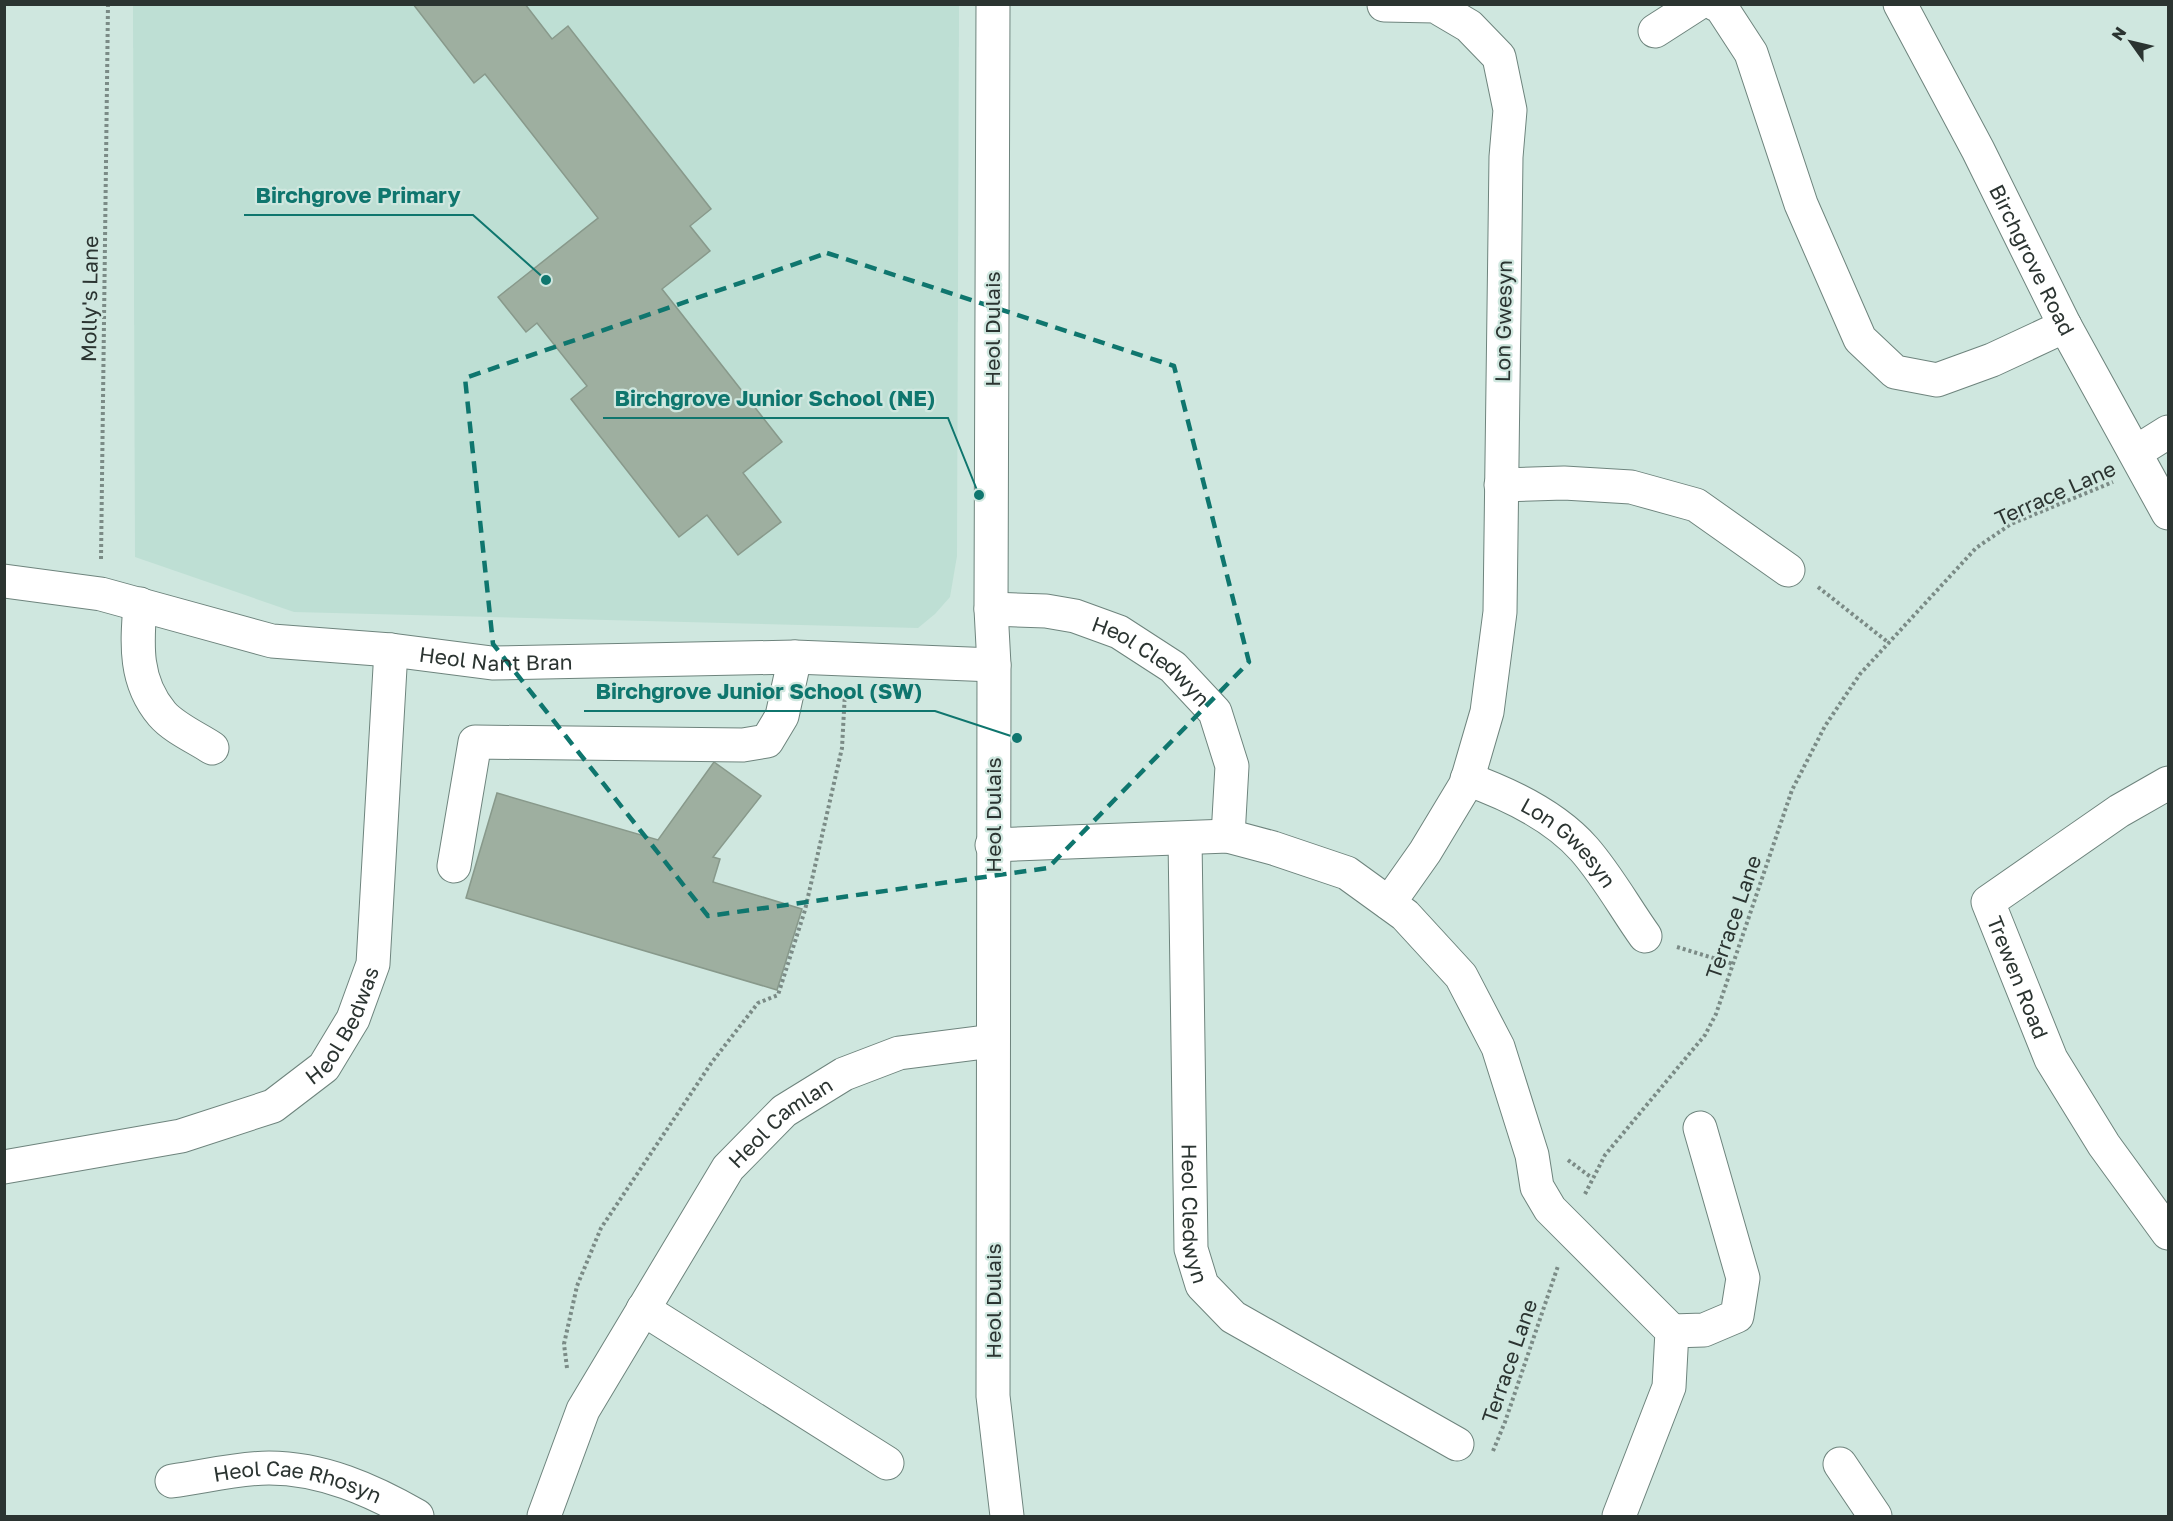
<svg xmlns="http://www.w3.org/2000/svg" width="2173" height="1521" font-family="'Golos Text',sans-serif">
  <style>
    .built { fill: #bedfd4 }
    .building { fill: #9eafa0; stroke: #88998b; stroke-width: 1.5 }
    .lines { fill: none; stroke-linecap: round; stroke-linejoin: round }
    .minor-casing { stroke: #6e847d; stroke-width: 35 }
    .major-casing { stroke: #6e847d; stroke-width: 35 }
    .path { stroke: #7b8b86; stroke-width: 4; stroke-dasharray: 3 3; stroke-linecap: butt }
    .minor { stroke: #fff; stroke-width: 33 }
    .major { stroke: #fff; stroke-width: 33 }
    .marked { fill: none; stroke: #0f766e; stroke-width: 4.5; stroke-dasharray: 12 8; stroke-linejoin: round }
    .labels { text-anchor: middle; dominant-baseline: central; stroke-width: 4.5; stroke-linejoin: round; paint-order: stroke }
    .street-label { font-size: 21px; fill: #2b3431; stroke: #cfe7df }
    .leader { fill: none; stroke: #0f766e; stroke-width: 2 }
    .callout-dot { fill: #0f766e; stroke: #cfe7df; stroke-width: 2 }
    .callout-label { font-size: 22px; text-anchor: middle; font-weight: bold; fill: #0f766e; stroke: #cfe7df; stroke-width: 4.5; stroke-linejoin: round; paint-order: stroke }
  </style>
  <rect width="100%" height="100%" fill="#cfe7df"/>
  <path class="built" d="M133 5H959L957 556 950 597 935 614 918 628 294 612 135 557Z"/>
  <path class="building" d="M413 4H525L552 39 568 26 711 209 690 226 710 251 662 289 782 442 743 473 781 522 738 555 707 515 679 537 571 399 587 386 537 323 526 332 498 297 598 218 485 74 474 83Z
    M714 762 761 796 713 857 720 859 713 882 802 909 777 990 466 898 497 793 658 840Z"/>
  <g class="lines">
    <g class="minor-casing">
      <g id="minor">
        <path d="M993 4 991 609 994 665 993 1396 1007 1516"/>
        <path d="M1715 4 1721 7 1751 53 1801 204 1860 339 1895 372 1937 380 1992 360 2065 326"/>
        <path d="M1384 5 1435 6 1469 26 1499 57 1510 110 1506 157 1500 612 1487 712 1466 784 1425 852 1389 903"/>
        <path d="M1655 31 1697 4"/>
        <path d="M2136 452 2168 432"/>
        <path d="M1501 485 1564 483 1631 487 1696 505 1788 570"/>
        <path id="s1" d="M4 581 101 594 272 641 391 650 492 663 795 657 994 665"/>
        <path d="M140 604C137 644 134 681 162 714 174 728 197 738 212 748"/>
        <path id="s2" d="M991 609 1046 611 1075 616 1119 632 1173 667 1215 712 1232 766 1228 836"/>
        <path id="s3" d="M1467 779C1509 794 1554 815 1584 849 1607 875 1625 908 1645 936"/>
        <path id="s4" d="M2168 783 2119 811 1988 902 2051 1059 2104 1145 2168 1233"/>
        <path id="s5" d="M1185 839 1191 1249 1202 1285 1233 1317 1457 1444"/>
        <path d="M992 845 1228 836 1273 848 1347 873 1405 915 1461 976 1498 1047 1532 1155 1537 1187 1550 1209 1672 1331 1669 1387 1619 1516"/>
        <path d="M454 866 475 742 743 745 767 741 782 716 795 657"/>
        <path id="s6" d="M4 1167 181 1136 273 1106 324 1067 353 1019 373 964 391 650"/>
        <path d="M643 1309 887 1463"/>
        <path d="M1672 1331 1704 1330 1737 1316 1743 1278 1700 1128"/>
        <path d="M1840 1464 1875 1516"/>
        <path id="s7" d="M172 1481C203 1477 237 1468 269 1468 322 1468 372 1490 417 1516"/>
        <path id="s8" d="M544 1516 583 1410 728 1168 784 1111 844 1074 899 1053 993 1041"/>
      </g>
    </g>
    <g class="major-casing">
      <g id="major">
        <path id="s9" d="M1900 4 1978 150 2065 326 2168 513"/>
      </g>
    </g>
    <path class="path" d="M101 559 108 4
      M1818 587 1889 643
      M1677 947 1733 964
      M1568 1160 1592 1178
      M1585 1194 1605 1155 1705 1035 1716 1014 1792 790 1825 726 1860 674 1976 548 2011 524 2113 482
      M567 1368 564 1344 577 1286 601 1228 712 1062 758 1003 778 995 805 910 842 748 845 692
      M1493 1451 1505 1422 1558 1266"/>
    <use href="#minor" class="minor"/>
    <use href="#major" class="major"/>
  </g>
  <path class="marked" d="M827 253 1174 366 1249 662 1048 868 708 916 493 644 465 378Z"/>
  <g class="labels">
    <g class="street-label">
      <text stroke="none"><textPath href="#s9" startOffset="288">Birchgrove Road</textPath></text>
      <text transform="translate(89 299) rotate(-89)">Molly's Lane</text>
      <text transform="translate(1503 321) rotate(-89)">Lon Gwesyn</text>
      <text transform="translate(992 329) rotate(-90)">Heol Dulais</text>
      <text transform="translate(2055 493) rotate(-24)">Terrace Lane</text>
      <text stroke="none"><textPath href="#s1" startOffset="500">Heol Nant Bran</textPath></text>
      <text stroke="none"><textPath href="#s2" startOffset="174">Heol Cledwyn</textPath></text>
      <text transform="translate(993 815) rotate(-90)">Heol Dulais</text>
      <text stroke="none"><textPath href="#s3" startOffset="122">Lon Gwesyn</textPath></text>
      <text transform="translate(1733 917) rotate(-71)">Terrace Lane</text>
      <text stroke="none"><textPath href="#s4" startOffset="297">Trewen Road</textPath></text>
      <text stroke="none"><textPath href="#s6" startOffset="386">Heol Bedwas</textPath></text>
      <text stroke="none"><textPath href="#s8" startOffset="465">Heol Camlan</textPath></text>
      <text stroke="none"><textPath href="#s5" startOffset="375">Heol Cledwyn</textPath></text>
      <text transform="translate(993 1301) rotate(-90)">Heol Dulais</text>
      <text transform="translate(1509 1361) rotate(-71)">Terrace Lane</text>
      <text stroke="none"><textPath href="#s7" startOffset="128">Heol Cae Rhosyn</textPath></text>
    </g>
  </g>
  <path class="leader" d="M546 280L473 215H244M979 495L948 418H603M1017 738L935 711H584"/>
  <g class="callout-dot">
    <circle cx="546" cy="280" r="6"/>
    <circle cx="979" cy="495" r="6"/>
    <circle cx="1017" cy="738" r="6"/>
  </g>
  <g class="callout-label">
    <text x="358" y="203">Birchgrove Primary</text>
    <text x="775" y="406">Birchgrove Junior School (NE)</text>
    <text x="759" y="699">Birchgrove Junior School (SW)</text>
  </g>
  <rect width="2173" height="1521" fill="none" stroke="#2b3431" stroke-width="12"/>
  <g transform="translate(2131 42) rotate(304)" stroke="#cfe7df" stroke-width="4.5" paint-order="stroke">
  <path d="M0-4.5L10 22L0 15L-10 22Z" fill="#2b3431"/>
  <text y="-9" font-size="16" font-weight="bold" text-anchor="middle" fill="#2b3431">N</text>
  </g>
</svg>
